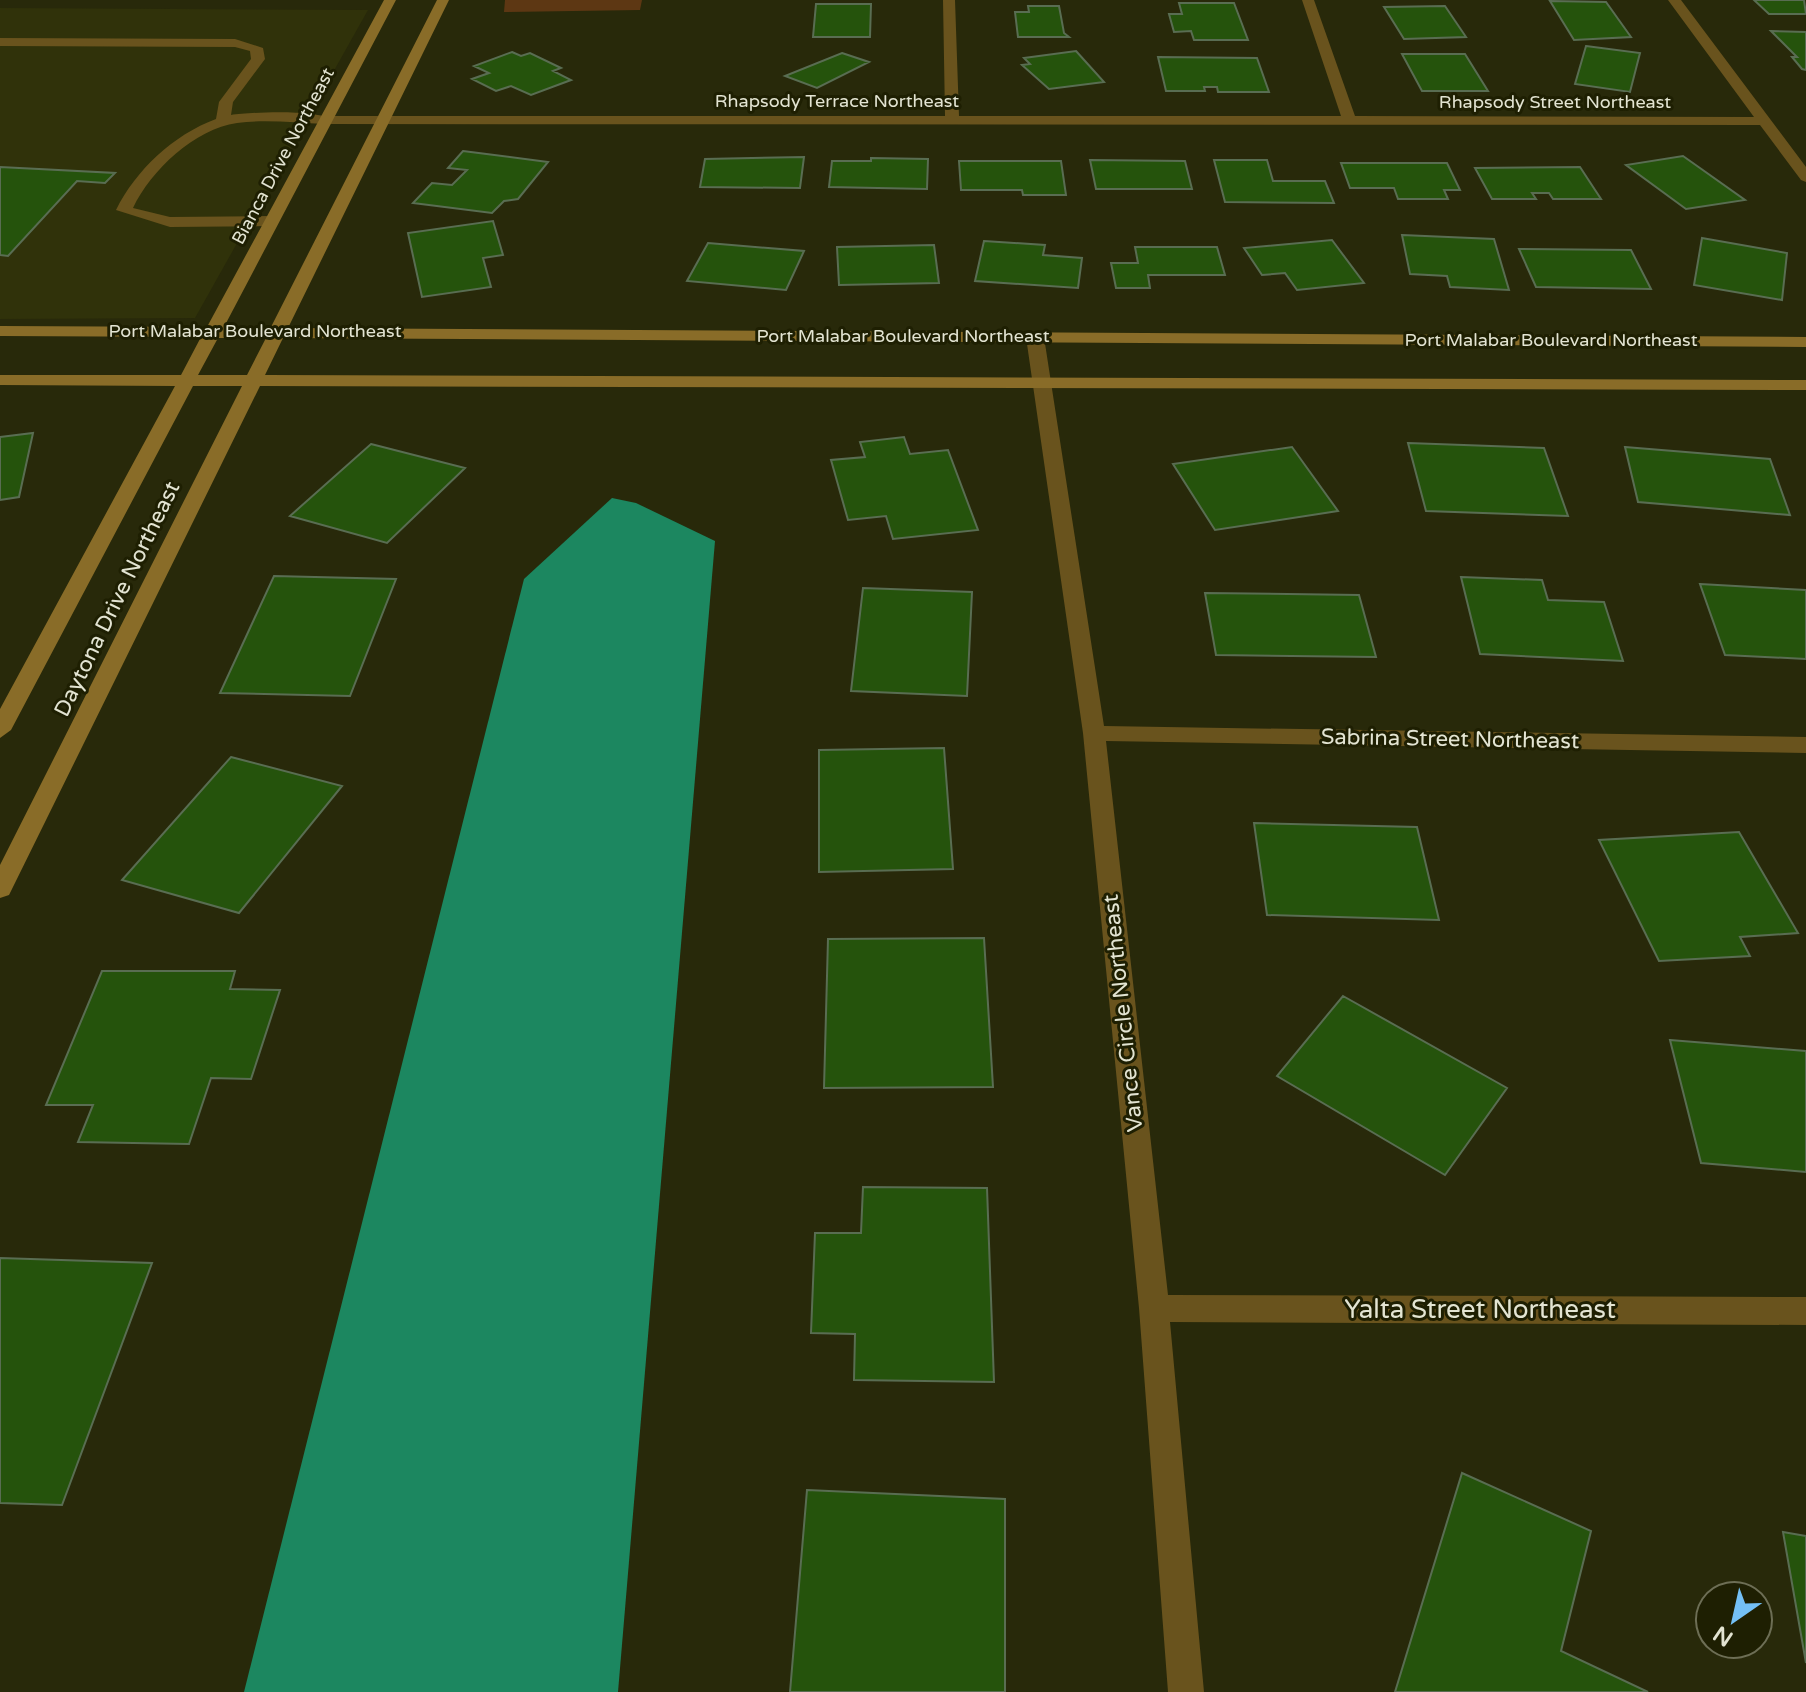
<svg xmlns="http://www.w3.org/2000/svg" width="1806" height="1692" font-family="'Varela Round',sans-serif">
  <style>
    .built { fill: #30320a }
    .green { fill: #5d3713 }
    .water { fill: #1c8760 }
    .building { fill: #25530c; stroke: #596d52; stroke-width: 2 }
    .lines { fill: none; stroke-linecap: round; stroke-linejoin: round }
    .lane { fill: #69531d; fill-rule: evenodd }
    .street { fill: #69531d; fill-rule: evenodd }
    .secondary { fill: #896c28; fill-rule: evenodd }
    .labels { text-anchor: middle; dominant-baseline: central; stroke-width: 6; stroke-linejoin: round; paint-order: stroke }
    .far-street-label { font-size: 18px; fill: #e3e4d2; stroke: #1e1f02 }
    .street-label { font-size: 22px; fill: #e3e4d2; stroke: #1e1f02 }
    .near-street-label { font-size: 26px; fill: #e3e4d2; stroke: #1e1f02 }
  </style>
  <rect width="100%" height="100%" fill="#28290a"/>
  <path class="built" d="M0 8 368 10 195 318 0 319Z"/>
  <path class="green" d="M505 0H642L640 10 504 12Z"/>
  <path class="water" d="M612 498 636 503 715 541 618 1692H244L524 579Z"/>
  <path class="building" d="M1754 0H1804L1806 14H1769Z
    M1550 1 1606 2 1631 37 1574 40Z
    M1179 3H1234L1248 40H1194L1191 31 1174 32 1169 14H1182Z
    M816 4H871L870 37H813Z
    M1028 6H1059L1064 33 1069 37H1018L1015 12H1029Z
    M1445 6 1466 37 1404 39 1384 7Z
    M1771 31 1806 32V70L1802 69 1792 57H1797Z
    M1586 46 1640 53 1630 92 1575 84Z
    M1076 51 1104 82 1049 89 1022 65 1030 64 1024 58Z
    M512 52 521 56 530 53 561 68 553 71 571 80 531 95 511 86 496 91 472 79 489 73 474 66Z
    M842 53 869 62 817 88 785 76Z
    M1402 54H1465L1488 91H1422Z
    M1158 57 1257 58 1269 92H1218L1217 87H1204L1205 91H1166Z
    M463 151 548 162 518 199 504 201 492 213 413 203 432 183 452 185 467 170 448 168Z
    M1683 156 1745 200 1686 209 1626 165Z
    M804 157 800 188 700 187 705 159Z
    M871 158 928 159 927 189 829 187 832 161H871Z
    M1090 160 1185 161 1192 189H1096Z
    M1214 160H1267L1273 181H1325L1334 203 1225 202Z
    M959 161H1061L1066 195H1023L1022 190H961Z
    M1341 163H1447L1460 190H1444L1448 199H1398L1394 188H1350Z
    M0 167 115 173 105 183 77 181 8 256 0 255Z
    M1580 167 1601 199H1553L1549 193H1532L1536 199H1492L1475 168Z
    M493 221 503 255 483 258 491 287 422 297 408 233Z
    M1402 235 1494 239 1509 290 1450 287 1447 276 1410 274Z
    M1702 238 1787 253 1782 300 1694 285Z
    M1332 240 1364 283 1297 290 1285 273 1262 275 1244 248Z
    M984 241 1045 245 1043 255 1082 258 1078 288 975 281Z
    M708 243 804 251 786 290 687 281Z
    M934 245 939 283 839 285 837 247Z
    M1135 247H1217L1225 275H1148L1150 288H1116L1111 263H1138Z
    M1519 249 1631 250 1651 289 1536 287Z
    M33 433 19 497 0 500V437Z
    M904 437 910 454 948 450 978 530 893 539 886 516 848 520 831 460 865 457 860 442Z
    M1408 443 1544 448 1568 516 1426 511Z
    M371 444 465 468 387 543 290 516Z
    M1292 447 1338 511 1215 530 1173 464Z
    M1625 447 1770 459 1790 515 1638 502Z
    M274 576 396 579 350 696 220 693Z
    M1461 577 1542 580 1548 600 1604 602 1623 661 1480 654Z
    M1700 584 1806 590V659L1725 655Z
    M863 588 972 592 967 696 851 691Z
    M1205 593 1359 595 1376 657 1216 655Z
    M944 748 953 869 819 872V750Z
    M231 757 342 786 239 913 122 880Z
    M1254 823 1417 827 1439 920 1267 915Z
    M1739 832 1798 933 1740 937 1750 956 1659 961 1599 840Z
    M984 938 993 1087 824 1088 828 939Z
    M102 971H235L230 989 280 990 251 1079 211 1078 189 1144 78 1142 93 1105H46Z
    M1343 996 1507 1088 1445 1175 1277 1076Z
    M1670 1040 1806 1051V1172L1701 1163Z
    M863 1187 987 1188 994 1382 854 1380 855 1334 811 1333 815 1233H861Z
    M0 1258 152 1263 62 1505 0 1503Z
    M1462 1473 1591 1531 1561 1651 1648 1692H1395Z
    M807 1490 1005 1499V1692H790Z
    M1783 1532 1806 1536V1663Z"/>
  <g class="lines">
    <path class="lane" d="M0 38 235 39 263 48 265 59 233 102 231 115C251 112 318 109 332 120L325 124C296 123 266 119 237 123 195 129 151 170 133 208L170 217 270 216 278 221 270 226 170 227 116 210C136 170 173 135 216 119L219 102 251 59 250 51 235 47 0 46Z"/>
    <path class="street" d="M943 0H955L959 116H1341L1302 0H1314L1355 116 1754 117 1668 0H1681L1806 167V182L1801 180 1760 125 325 124 318 120 325 116H945Z
      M1035 332 1044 337 1104 726 1806 737V753L1106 741 1168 1295 1806 1297V1325L1170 1322 1204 1692H1168L1139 1308 1083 733 1026 337Z"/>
    <path class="secondary" d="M384 0H396L224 327H271L437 0H449L288 328 1806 337V347L283 338 265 375 1806 380V390L260 386 12 889 9 895 0 898V865L242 386H193L11 730 0 738V709L175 386 0 385V375H181L201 337 0 336V326L207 327ZM218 338H266L247 375H198Z"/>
  </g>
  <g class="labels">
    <g class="far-street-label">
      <text x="837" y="101">Rhapsody Terrace Northeast</text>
      <text x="1555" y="102">Rhapsody Street Northeast</text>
      <text transform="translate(283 156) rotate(-62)">Bianca Drive Northeast</text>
      <text x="255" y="331">Port Malabar Boulevard Northeast</text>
      <text x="903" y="336">Port Malabar Boulevard Northeast</text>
      <text x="1551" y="340">Port Malabar Boulevard Northeast</text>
    </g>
    <g class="street-label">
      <text transform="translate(117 599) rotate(-64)">Daytona Drive Northeast</text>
      <text transform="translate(1450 739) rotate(1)">Sabrina Street Northeast</text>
      <text transform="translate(1123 1013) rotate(-96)">Vance Circle Northeast</text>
    </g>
    <g class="near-street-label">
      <text x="1480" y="1309">Yalta Street Northeast</text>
    </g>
  </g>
  <g transform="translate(1734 1620) rotate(214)"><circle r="38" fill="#1e1f02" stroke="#6d6e55" stroke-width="2"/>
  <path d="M0-6L14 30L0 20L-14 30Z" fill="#74c0f6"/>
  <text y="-12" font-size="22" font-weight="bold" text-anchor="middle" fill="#e3e4d2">N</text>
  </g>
</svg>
